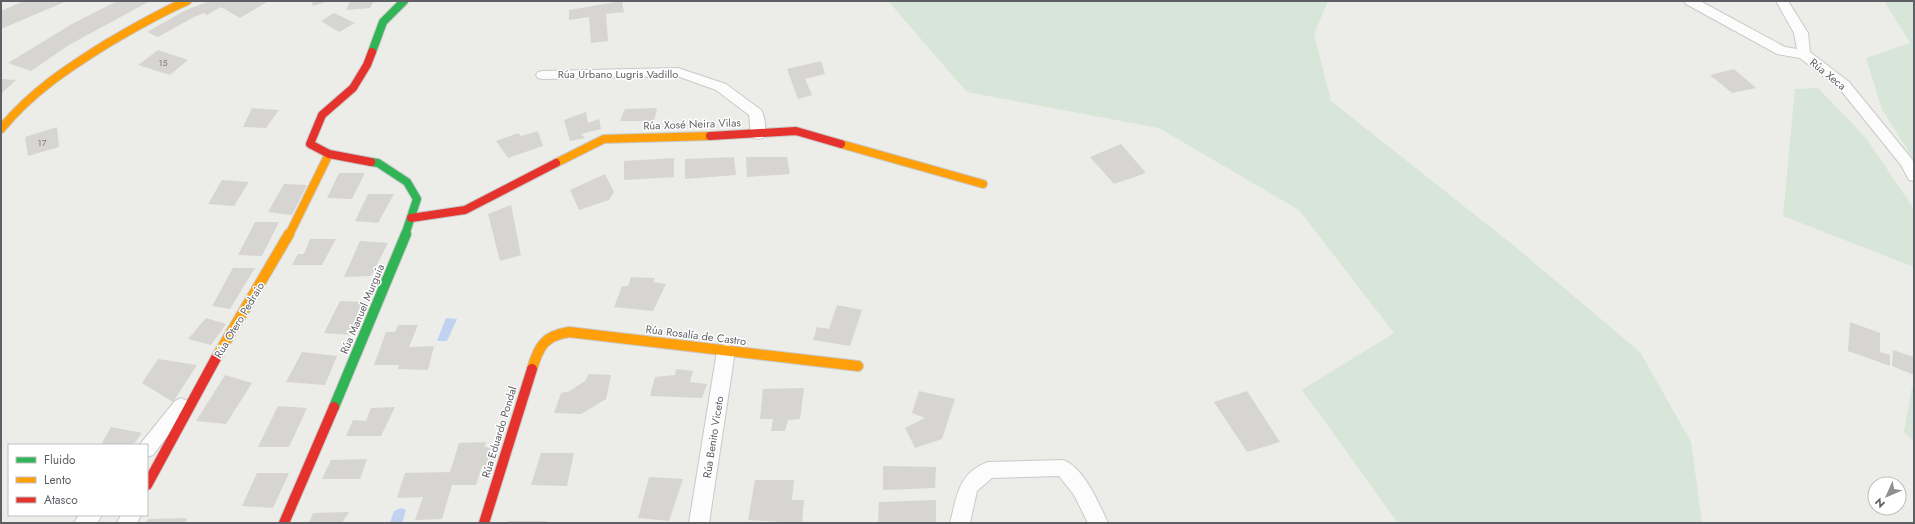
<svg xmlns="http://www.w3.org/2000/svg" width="1915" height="524" font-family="Jost,sans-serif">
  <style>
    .green { fill: #d7e6d8 }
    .water { fill: #c1d2f1 }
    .building { fill: #d6d5d2 }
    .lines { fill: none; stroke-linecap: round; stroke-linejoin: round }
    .street-casing { stroke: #c9c9ca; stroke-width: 2 }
    .fast-far1-casing { stroke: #c8c9c8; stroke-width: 10 }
    .fast-casing { stroke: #c8c9c8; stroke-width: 12 }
    .slow-far1-casing { stroke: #c8c9c8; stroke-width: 10 }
    .slow-casing { stroke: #c8c9c8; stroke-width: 12 }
    .jam-far1-casing { stroke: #c8c9c8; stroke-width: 10 }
    .jam-casing { stroke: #c8c9c8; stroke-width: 12 }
    .street { fill: #fcfcfc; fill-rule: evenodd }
    .fast-far1 { stroke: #30b455; stroke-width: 8 }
    .fast { stroke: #30b455; stroke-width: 10 }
    .slow-far1 { stroke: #ff9f0a; stroke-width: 8 }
    .slow { stroke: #ff9f0a; stroke-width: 10 }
    .jam-far1 { stroke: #e5322d; stroke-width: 8 }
    .jam { stroke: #e5322d; stroke-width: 10 }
    .labels { text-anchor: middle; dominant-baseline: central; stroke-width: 3; stroke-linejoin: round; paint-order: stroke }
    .number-label { font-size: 9px; fill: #7c7d80 }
    .street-label { font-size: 11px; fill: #5d5f64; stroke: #fff }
  </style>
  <rect width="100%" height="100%" fill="#ecece8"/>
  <path class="green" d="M888 1H1328L1314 34 1331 101 1513 245 1640 352 1691 442 1702 523H1398L1302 390 1394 333 1299 210 1159 128 967 92Z
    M1884 1H1914V160L1882 109 1866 58 1910 43Z
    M1818 88 1866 138 1914 209V267L1783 216 1795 89Z
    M1912 387H1914V441L1904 432Z"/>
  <path class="water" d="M446 318 457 319 447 341H437Z
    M401 508 406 510 402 523H390L394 511Z"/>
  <path class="building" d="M24 1H67L1 29V11Z
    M117 1H150L69 45 31 71 8 63 72 24Z
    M210 1 267 2 240 18 221 7 207 15 204 13 194 17 158 37 147 32 186 10Z
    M311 1H328L313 6Z
    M350 1H374L370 8 346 10Z
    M622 1 624 12 606 14 608 41 591 43 589 17 569 20V10Z
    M334 13 355 23 339 32 321 21Z
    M158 50 188 60 170 75 138 65Z
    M821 61 825 74 805 79 812 95 798 99 787 69Z
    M1734 69 1756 88 1732 93 1710 75Z
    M1 79 16 80 1 94Z
    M252 108 279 110 266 128 243 127Z
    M657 108 654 121H620L625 109Z
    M586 112 588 123 599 119 601 129 581 134 585 138 570 141 564 120Z
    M57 127 59 147 28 156 25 137Z
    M538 131 543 146 508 158 496 141 518 133 521 136Z
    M1121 144 1146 173 1114 184 1090 157Z
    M734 157 736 175 685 179V159Z
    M746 157H787L790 174 747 177Z
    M674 158V177L624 180V161Z
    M339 173H365L352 199 327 198Z
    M605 174 614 192 609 200 579 210 570 190Z
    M222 180 249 182 234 206 208 204Z
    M284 184 307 185 292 215 268 212Z
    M368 194H394L378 223 355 221Z
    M511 205 521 255 500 261 488 214Z
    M255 222H279L262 256 238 255Z
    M310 239H336L322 265H292L298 254H304Z
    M360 241 388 243 371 276 344 277Z
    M233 268H255L230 309 212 306Z
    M631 277 655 278 653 282 666 284 653 311 614 307 622 286H628Z
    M340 301 366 302 352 335 324 333Z
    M837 305 862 310 850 346 813 340 817 327 829 329Z
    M206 318 226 324 211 345 188 339Z
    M1850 322 1880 333V352L1890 355V366L1848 351Z
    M398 325H418L409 347 434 346 428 370 398 369 399 365H374L386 332H395Z
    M1893 350 1914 357V375L1892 366Z
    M302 352 337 356 325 385 286 382Z
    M158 359 197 365 173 402 142 383Z
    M676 369 693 371 690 382 707 384 702 398 650 396 655 377 675 375Z
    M588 374 611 375 606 399 581 414 554 413 561 393 570 391 586 380Z
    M225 375 252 383 226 424 196 421Z
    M804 388 800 419 788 420 785 431H771L773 419H760L763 389Z
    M919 391 955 399 942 439 915 448 905 428 925 418 912 413Z
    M1247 391 1280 442 1247 452 1214 402Z
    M278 406 307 408 289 447H258Z
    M395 407 381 436H346L353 420 366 421 371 408Z
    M111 427 142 433 133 445H101Z
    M486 442 485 447H491L486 466H482L476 485H452L442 519 415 520 423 497 397 498 405 473 450 472 459 443Z
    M541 453H574L567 486 531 485Z
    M367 459 360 479H322L331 460Z
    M883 466 936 467 935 488 883 490Z
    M257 473H289L273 508 242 506Z
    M649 477 683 479 669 521 638 518Z
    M755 480H794L792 500H804L802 523 748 520Z
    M936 500V523H878L879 502Z
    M349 512 342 523H309L313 513Z
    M187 518 185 523H146L148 519Z
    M508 521H547L546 523H507Z"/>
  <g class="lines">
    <g class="street-casing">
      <path id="street" d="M1684 1H1700L1785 47 1797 49 1794 33 1776 1H1788L1808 33 1810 52 1849 82 1911 158 1914 163V181L1909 180 1901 165 1839 88 1800 58 1777 54 1686 4Z
        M678 68 726 84 761 110C765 116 767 131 763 138L758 139 753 138 751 134 749 115 716 90 677 76 543 79 538 78 536 75 538 72 543 71Z
        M726 344 732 346 735 351 709 523H689L717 351 720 346Z
        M181 398 187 401 190 406 187 411 153 455 147 457V445H140L141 443 175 401Z
        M1063 460C1084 467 1099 504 1108 523H1088L1074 495 1059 476 992 478 977 491 970 523H950C957 496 958 473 988 462Z
        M79 515H102L97 523H74Z
        M121 515H141L137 523H117Z"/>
    </g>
    <g class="fast-far1-casing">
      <path id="fast-far1" d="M372 52 383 22 404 1
        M371 162 378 163 407 182 417 199 405 235"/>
    </g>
    <g class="fast-casing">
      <path id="fast" d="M334 407 406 234"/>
    </g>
    <g class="slow-far1-casing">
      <path id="slow-far1" d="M1 129C31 92 68 68 108 43 134 28 159 13 187 1
        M841 144 983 184
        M556 163 604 139 710 136
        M289 235 329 154"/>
    </g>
    <g class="slow-casing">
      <path id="slow" d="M216 358 289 234
        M532 369C539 346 544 336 569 332L858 366"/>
    </g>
    <g class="jam-far1-casing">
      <path id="jam-far1" d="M710 136 796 131 841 144
        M371 162 329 154 310 144 322 115 353 88 367 65 372 52
        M411 218 465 210 556 163"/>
    </g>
    <g class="jam-casing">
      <path id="jam" d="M147 485 216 358
        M284 523 334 407
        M484 523 532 369"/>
    </g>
    <use href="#street" class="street"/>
    <use href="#fast-far1" class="fast-far1"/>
    <use href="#fast" class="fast"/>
    <use href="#slow-far1" class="slow-far1"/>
    <use href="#slow" class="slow"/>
    <use href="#jam-far1" class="jam-far1"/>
    <use href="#jam" class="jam"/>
  </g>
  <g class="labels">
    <g class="number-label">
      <text x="163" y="62">15</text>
      <text x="42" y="142">17</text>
    </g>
    <g class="street-label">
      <text x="618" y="74">Rúa Urbano Lugris Vadillo</text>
      <text transform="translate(1828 74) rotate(39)">Rúa Xeca</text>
      <text transform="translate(692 124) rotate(-2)">Rúa Xosé Neira Vilas</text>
      <text transform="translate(362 309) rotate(-67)">Rúa Manuel Murguía</text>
      <text transform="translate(239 320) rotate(-59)">Rúa Otero Pedraio</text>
      <text transform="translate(696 335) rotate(7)">Rúa Rosalía de Castro</text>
      <text transform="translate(499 432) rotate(-73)">Rúa Eduardo Pondal</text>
      <text transform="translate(713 437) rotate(-81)">Rúa Benito Viceto</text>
    </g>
  </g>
  <rect width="1915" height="524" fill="none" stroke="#5d5f64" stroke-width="4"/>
  <rect x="8" y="444" width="140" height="72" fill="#ffffff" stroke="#bebfc1"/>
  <rect x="16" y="457" width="20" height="6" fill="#30b455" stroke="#bebfc1"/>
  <text x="44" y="464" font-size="12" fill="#5d5f64">Fluido</text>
  <rect x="16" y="477" width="20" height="6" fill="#ff9f0a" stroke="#bebfc1"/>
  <text x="44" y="484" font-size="12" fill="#5d5f64">Lento</text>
  <rect x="16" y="497" width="20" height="6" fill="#e5322d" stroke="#bebfc1"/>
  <text x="44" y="504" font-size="12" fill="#5d5f64">Atasco</text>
  <g transform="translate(1887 496) rotate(225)"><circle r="19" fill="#ffffff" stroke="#bebfc1"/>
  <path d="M0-3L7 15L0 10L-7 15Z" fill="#8f9092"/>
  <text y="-6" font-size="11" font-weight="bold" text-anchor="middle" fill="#5d5f64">N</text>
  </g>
</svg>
